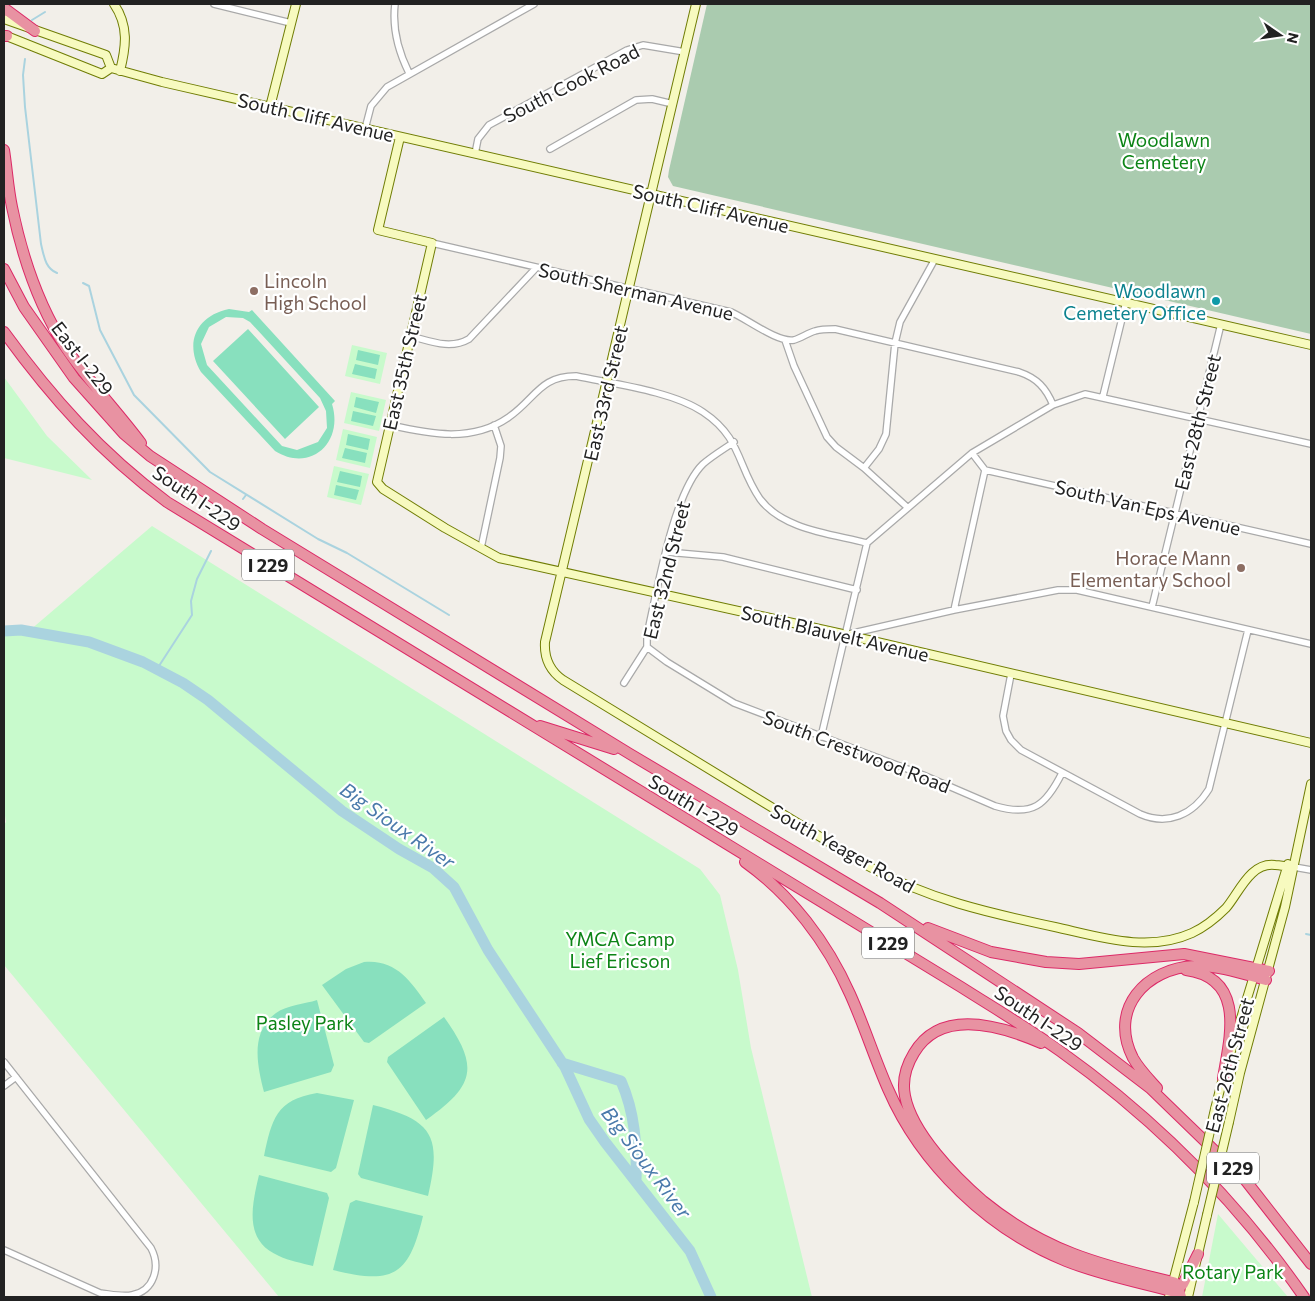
<svg xmlns="http://www.w3.org/2000/svg" width="1315" height="1301" font-family="Commissioner,sans-serif">
  <style>
    .cemetery { fill: #aacbaf }
    .park { fill: #c8facc }
    .pitch { fill: #88e0be; fill-rule: evenodd }
    .lines { fill: none; stroke-linecap: round; stroke-linejoin: round }
    .stream { stroke: #aad3df; stroke-width: 2 }
    .river { stroke: #aad3df; stroke-width: 11 }
    .street-casing { stroke: #a9a9a9; stroke-width: 8 }
    .secondary-casing { stroke: #707d05; stroke-width: 10 }
    .highway-casing { stroke: #dc2a67; stroke-width: 12 }
    .street { stroke: #fff; stroke-width: 5.5 }
    .secondary { stroke: #f7fabf; stroke-width: 8 }
    .highway { stroke: #e892a2; stroke-width: 10 }
    .secondary-bridge-casing { stroke: #707d05; stroke-width: 10; stroke-linecap: butt }
    .secondary-bridge { stroke: #f7fabf; stroke-width: 8 }
    .education-dot { fill: #8d6e63; stroke: #fff; stroke-width: 2 }
    .culture-dot { fill: #0f9aa8; stroke: #fff; stroke-width: 2 }
    .labels { text-anchor: middle; dominant-baseline: central; stroke-width: 4.5; stroke-linejoin: round; paint-order: stroke }
    .shield { fill: #fff; stroke: #646464; stroke-width: 1 }
    .shield-label { font-size: 18px; font-weight: bold; fill: #222 }
    .street-label { font-size: 19px; fill: #222; stroke: #fff }
    .park-label { font-size: 19px; fill: #0c8416; stroke: #fff }
    .education-label { font-size: 19px; fill: #785e54; stroke: #fff; text-anchor: start }
    .culture-label { font-size: 19px; fill: #0d838f; stroke: #fff; text-anchor: end }
    .water-label { font-size: 20px; font-style: italic; fill: #4a7aab; stroke: #fff }
  </style>
  <rect width="100%" height="100%" fill="#f2efe9"/>
  <path class="cemetery" d="M707 4H1311V334L673 186 668 177 669 170Z"/>
  <path class="park" d="M352 345 387 353 380 384 345 376Z
    M4 377 47 436 92 480 4 458Z
    M351 392 386 400 379 431 344 423Z
    M343 429 377 437 370 468 336 460Z
    M334 466 369 474 361 505 327 497Z
    M152 526 700 869 720 895 738 970 751 1048 812 1297H279L4 965V825L6 822 4 809V631H29Z
    M1218 1214 1288 1297H1202Z"/>
  <path class="pitch" d="M229 309 249 312 252 310 335 401 332 404C344 443 310 473 275 451L201 372C184 343 196 316 229 309ZM226 317 243 318 250 322 320 398 326 411 327 428 318 442 297 450 282 446 207 365 201 344 209 327Z
    M248 329 319 407 285 439 213 361Z
    M358 350 380 355 378 365 356 360Z
    M355 364 377 369 375 379 352 374Z
    M356 397 379 402 376 413 354 407Z
    M353 411 376 416 373 426 351 421Z
    M348 434 370 439 368 450 346 445Z
    M345 448 367 453 365 463 342 458Z
    M340 471 362 476 360 487 337 482Z
    M336 485 359 490 356 500 334 495Z
    M364 962C395 959 410 980 426 1003L369 1043 364 1042 322 985 346 969Z
    M317 1000 334 1065 331 1072 264 1092C257 1065 250 1032 276 1013 287 1005 305 1004 317 1000Z
    M444 1017C479 1066 476 1085 426 1120L387 1062 388 1057Z
    M317 1093 354 1100 336 1168 331 1172 264 1156C272 1119 276 1100 317 1093Z
    M373 1105C433 1120 442 1136 428 1196L361 1178 358 1174Z
    M259 1175 327 1193 329 1198 313 1266C302 1263 289 1261 279 1256 243 1241 252 1205 259 1175Z
    M356 1200 423 1216C409 1276 393 1285 333 1270L350 1203Z"/>
  <g class="lines">
    <path class="stream" d="M32 20 45 12
      M25 59 23 75 25 107 41 244C44 256 45 268 57 273
      M83 283 89 286 100 330 134 395 210 472 318 539 347 553 449 615
      M243 499 246 495
      M157 669 192 615 191 601 197 579 211 551
      M1306 934 1311 935"/>
    <path class="river" d="M4 631 21 630 89 642 143 662 183 683 208 700 342 811 399 849 433 868 454 887 488 950 565 1067 589 1119 605 1142 690 1251 711 1297
      M562 1063 621 1081C635 1113 637 1145 636 1180"/>
    <g class="street-casing">
      <path id="street" d="M214 4 291 23
        M395 4C392 29 398 51 409 73
        M365 129 371 106 387 87 534 4
        M550 149 636 100 652 99 673 104
        M475 154 478 139 489 125 627 50 643 45 685 52
        M432 243 731 312C747 319 778 343 794 340 801 338 808 333 815 331 821 329 828 329 835 329L1019 372C1037 378 1046 388 1053 405
        M410 336C430 341 450 350 469 339L536 268
        M785 340 794 366 827 437 836 447 864 468 907 507
        M1103 396 1126 302
        M390 425C430 434 472 443 509 417 536 398 540 376 576 376 613 384 672 391 703 412 742 438 737 466 760 499 783 530 833 534 867 543
        M864 468 879 449 886 434 895 343 900 322 935 259
        M985 470 1311 544
        M867 543 972 453 1053 405 1085 394 1311 444
        M481 548 500 458 501 446 494 425
        M667 552 723 557 857 590
        M1152 607 1221 324
        M954 610 985 470 972 453
        M849 634 954 610 1058 590H1077L1311 644
        M647 647 667 662 734 703 923 775 995 806C1033 817 1046 805 1062 773
        M1011 674 1003 716 1006 731 1011 740 1021 750 1140 814C1168 826 1193 815 1209 789L1248 630
        M624 683 647 647V635C657 592 673 493 703 464 712 456 724 449 734 442
        M821 737 867 543
        M1294 867 1311 870
        M4 1062 151 1248C161 1267 154 1291 132 1295 122 1297 110 1294 100 1293L4 1250
        M4 1086 16 1077"/>
    </g>
    <g class="secondary-casing">
      <path id="secondary" d="M114 4C129 26 126 47 120 71
        M696 4 545 642C544 658 550 671 563 680L868 866C927 899 989 913 1055 927 1100 937 1148 953 1192 933 1205 927 1216 918 1226 908 1239 893 1250 862 1275 865 1281 865 1287 867 1294 867
        M4 19 106 55 111 68 162 82 1311 345
        M4 35 102 74 111 68
        M270 107 296 4
        M400 137 378 230 432 243 377 482 383 489 445 528 499 558 847 635 1311 743
        M1231 1051 1288 864
        M1215 1109 1224 1074
        M1229 1122 1240 1073 1285 907 1311 784
        M1169 1297 1194 1202
        M1188 1297 1207 1215"/>
    </g>
    <g class="highway-casing">
      <path id="highway" d="M4 8 35 31
        M4 36H7
        M4 150C7 169 8 188 12 207 22 256 38 305 66 348 89 382 117 411 141 443
        M4 269 24 307 74 378 124 434 150 456 262 529 630 754 880 903 1078 1033 1150 1088 1246 1181 1311 1264
        M4 332C52 398 101 453 167 502L961 987C994 1008 1028 1028 1060 1051 1154 1118 1238 1202 1304 1297
        M540 726 614 749
        M745 862C791 895 827 942 850 994 864 1025 874 1057 888 1089 921 1165 989 1230 1066 1261 1101 1275 1138 1282 1175 1292L1183 1284 1198 1254
        M928 928 991 952 1046 962 1079 964 1184 954 1269 971
        M1186 970C1246 978 1230 1037 1223 1078
        M1041 1043C1002 1026 941 1007 914 1053 906 1066 902 1081 905 1096 912 1133 955 1177 983 1201 1043 1250 1099 1265 1173 1282L1177 1284 1181 1297
        M1157 1088C1149 1079 1139 1069 1133 1058 1108 1009 1146 968 1195 966 1218 965 1244 974 1266 980"/>
    </g>
    <use href="#street" class="street"/>
    <use href="#secondary" class="secondary"/>
    <use href="#highway" class="highway"/>
    <g class="secondary-bridge-casing">
      <path id="secondary-bridge" d="M1194 1202 1215 1109
        M1207 1215 1229 1122"/>
    </g>
    <use href="#secondary-bridge" class="secondary-bridge"/>
  </g>
  <g class="education-dot">
    <circle cx="254" cy="291" r="5"/>
    <circle cx="1241" cy="568" r="5"/>
  </g>
  <circle class="culture-dot" cx="1216" cy="301" r="5"/>
  <g class="labels">
    <g class="shield">
      <rect x="242" y="549.5" width="52" height="31" rx="4"/>
      <rect x="862" y="927.5" width="52" height="31" rx="4"/>
      <rect x="1207" y="1152.5" width="52" height="31" rx="4"/>
    </g>
    <g class="shield-label">
      <text x="268" y="565">I 229</text>
      <text x="888" y="943">I 229</text>
      <text x="1233" y="1168">I 229</text>
    </g>
    <g class="street-label">
      <text transform="translate(571 83) rotate(-27)">South Cook Road</text>
      <text transform="translate(316 117) rotate(13)">South Cliff Avenue</text>
      <text transform="translate(711 208) rotate(13)">South Cliff Avenue</text>
      <text transform="translate(636 291) rotate(13)">South Sherman Avenue</text>
      <text transform="translate(83 358) rotate(52)">East I-229</text>
      <text transform="translate(404 362) rotate(-77)">East 35th Street</text>
      <text transform="translate(605 393) rotate(-77)">East 33rd Street</text>
      <text transform="translate(1197 422) rotate(-76)">East 28th Street</text>
      <text transform="translate(197 498) rotate(34)">South I-229</text>
      <text transform="translate(1148 507) rotate(13)">South Van Eps Avenue</text>
      <text transform="translate(666 570) rotate(-76)">East 32nd Street</text>
      <text transform="translate(835 633) rotate(13)">South Blauvelt Avenue</text>
      <text transform="translate(857 751) rotate(21)">South Crestwood Road</text>
      <text transform="translate(694 805) rotate(31)">South I-229</text>
      <text transform="translate(843 848) rotate(29)">South Yeager Road</text>
      <text transform="translate(1039 1018) rotate(34)">South I-229</text>
      <text transform="translate(1229 1065) rotate(-75)">East 26th Street</text>
    </g>
    <g class="park-label">
      <text x="1164" y="139">Woodlawn<tspan x="1164" dy="22">Cemetery</tspan></text>
      <text x="620" y="938">YMCA Camp<tspan x="620" dy="22">Lief Ericson</tspan></text>
      <text x="305" y="1022">Pasley Park</text>
      <text x="1233" y="1271">Rotary Park</text>
    </g>
    <g class="education-label">
      <text x="264" y="280">Lincoln<tspan x="264" dy="22">High School</tspan></text>
      <text x="1231" y="557" text-anchor="end">Horace Mann<tspan x="1231" dy="22">Elementary School</tspan></text>
    </g>
    <g class="culture-label">
      <text x="1206" y="290">Woodlawn<tspan x="1206" dy="22">Cemetery Office</tspan></text>
    </g>
    <g class="water-label">
      <text transform="translate(398 825) rotate(35)">Big Sioux River</text>
      <text transform="translate(647 1162) rotate(53)">Big Sioux River</text>
    </g>
  </g>
  <rect width="1315" height="1301" fill="none" stroke="#222222" stroke-width="10"/>
  <g transform="translate(1280 35) rotate(103)" stroke="#ffffff" stroke-width="4" paint-order="stroke">
  <path d="M0-4L9 19L0 12L-9 19Z" fill="#222222"/>
  <text y="-8" font-size="14" font-weight="bold" text-anchor="middle" fill="#222222">N</text>
  </g>
</svg>
